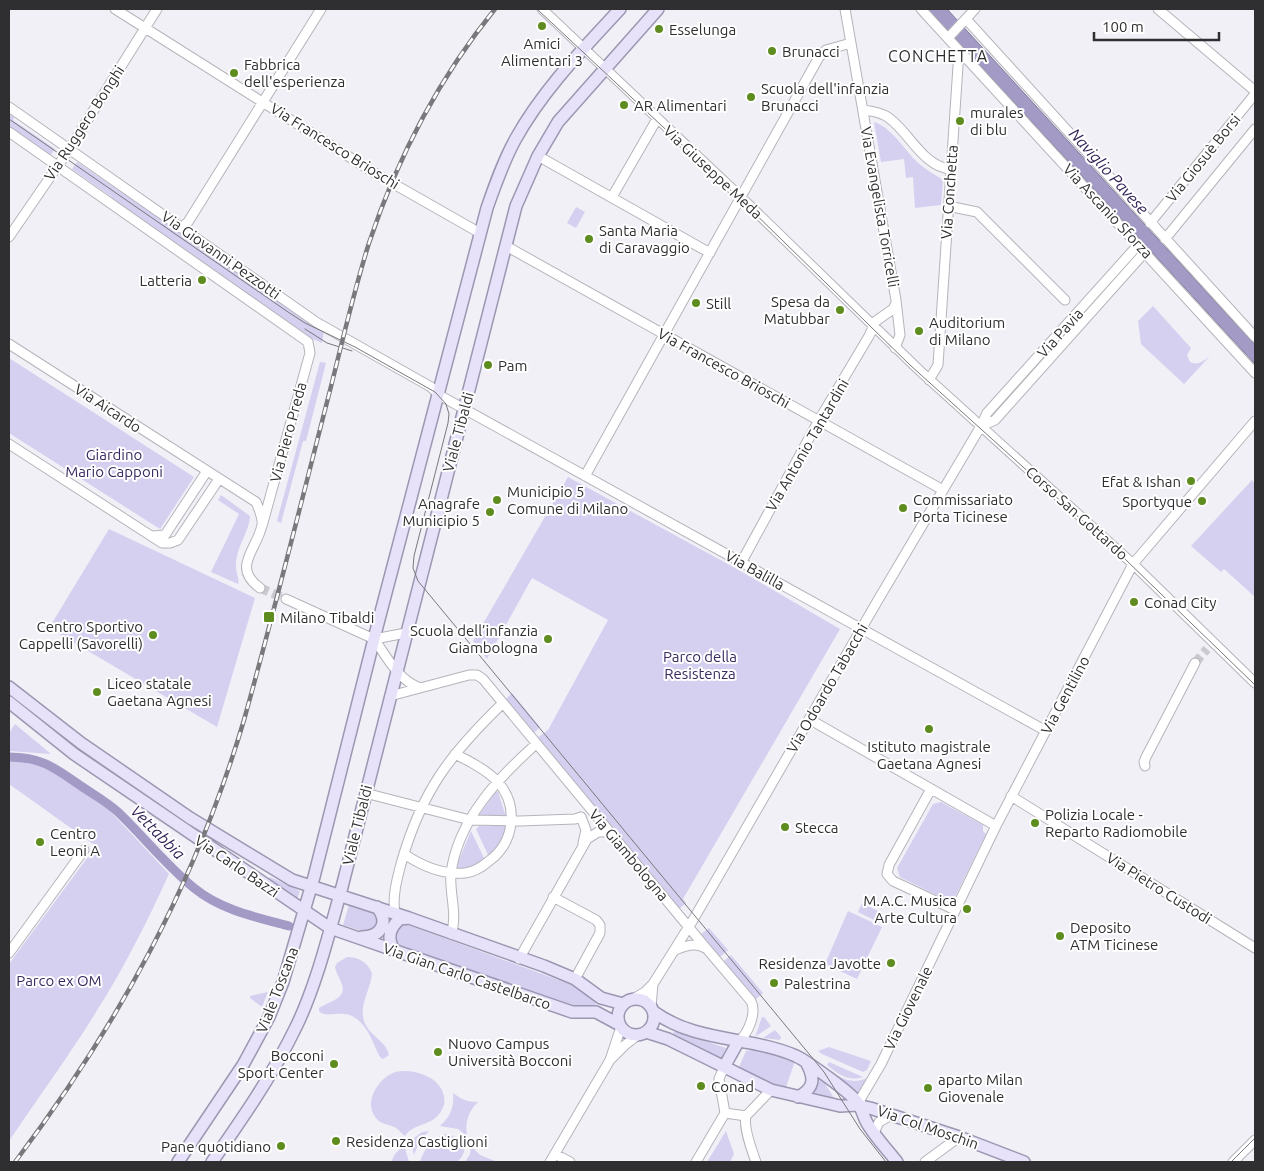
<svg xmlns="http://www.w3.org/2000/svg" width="1264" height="1171" font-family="Ubuntu,sans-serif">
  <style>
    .green { fill: #d5cff0 }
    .water { fill: #a39ac6; stroke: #807a99 }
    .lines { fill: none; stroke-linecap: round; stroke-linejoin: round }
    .canal { stroke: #a39ac6; stroke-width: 9 }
    .minor-tunnel { stroke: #cac9cf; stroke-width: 9; stroke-dasharray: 9 4.5; stroke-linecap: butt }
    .minor-casing { stroke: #b5b4bb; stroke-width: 11 }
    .major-casing { stroke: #9c97b1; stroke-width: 14 }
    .minor { stroke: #fff; stroke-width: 9 }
    .major { stroke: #e7e2fa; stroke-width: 11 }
    .tram { stroke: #79787c; stroke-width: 1 }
    .rail-casing { stroke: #79787c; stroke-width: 4.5 }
    .rail { stroke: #fff; stroke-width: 2.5; stroke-dasharray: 8; stroke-linecap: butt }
    .poi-dot { fill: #5f8c1f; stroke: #fff; stroke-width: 2 }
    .labels { text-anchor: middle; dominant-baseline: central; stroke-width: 4; stroke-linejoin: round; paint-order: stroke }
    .poi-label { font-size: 15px; fill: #2f2f31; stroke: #fff; text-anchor: start }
    .street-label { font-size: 15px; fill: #2f2f31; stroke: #fff }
    .park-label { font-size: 15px; fill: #3a2a61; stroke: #fff }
    .neighbourhood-label { font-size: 16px; letter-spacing: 1px; fill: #2f2f31; stroke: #fff }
    .water-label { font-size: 16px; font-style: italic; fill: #2f1e54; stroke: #fff }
  </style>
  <rect width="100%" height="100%" fill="#f1f0f7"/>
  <path class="green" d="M9 113 14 117 13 120 55 149 50 156 9 129Z
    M874 122C890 126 905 150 917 162 925 169 934 174 943 180L941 205 915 208 913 177 906 178 904 159 881 162Z
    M77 162 324 331 322 343 310 338 111 200 112 197 72 169Z
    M576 207 585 212 576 228 567 223Z
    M1153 306 1191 348 1187 355 1190 362C1199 366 1203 361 1210 356L1184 384 1141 344 1138 321Z
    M9 358 194 477 160 529 9 433Z
    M320 362 326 363 306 441H303L281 523 277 521Z
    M568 477 737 569 840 629 683 899 686 903 679 909 537 738 548 730 608 620 532 578 487 659 473 641Z
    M1252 480 1255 484V597L1224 569 1221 572 1191 546Z
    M221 495 250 516C249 533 236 547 236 565 235 572 240 578 238 584L211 572 239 514 218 500Z
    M109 529 255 598 217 727 49 628Z
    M512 693 540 727 533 734 505 700Z
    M15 724 51 754 9 751V733Z
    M9 761 32 762 52 770 110 811 169 874C147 922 124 968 96 1012 69 1056 38 1098 9 1141V964L96 846 9 784Z
    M496 792H498L506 817H483L479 815Z
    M941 802 983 825V831L986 834 952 903 900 877 897 868 933 804Z
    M508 825 506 836 489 857 476 829 479 826Z
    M471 831 485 860 467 870 455 869Z
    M270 877 300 891 297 900 268 880Z
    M862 903 882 913 878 922 858 912Z
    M349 905 373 913 378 922 374 930 365 932 343 925Z
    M848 911 882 927 857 979 825 964Z
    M403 923 578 987 595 999 596 1006 593 1008H576L396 946 393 940 397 926Z
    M709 928 728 950 720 957 701 934Z
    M731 955 763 993 755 1000 724 961Z
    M347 957C359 957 367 962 372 973 371 988 361 1002 363 1016 365 1035 386 1039 389 1055L383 1059 380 1057C373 1044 370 1030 358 1020 343 1007 327 1020 319 1011V1008C330 1001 349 998 341 982 339 976 336 973 335 967L337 963Z
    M268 992 262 1007 250 998V996Z
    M762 1017H764L771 1026 755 1037Z
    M775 1030 781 1037 780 1040 763 1038Z
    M675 1031 726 1048 721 1060 673 1036V1033Z
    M829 1047 871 1061 867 1070 863 1072 822 1054 818 1051Z
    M755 1050 783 1056 795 1061 785 1090 750 1076 739 1067 746 1051Z
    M829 1062 863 1077C848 1082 838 1074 827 1065Z
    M825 1067C840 1078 851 1086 869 1077L860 1092H856L824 1068Z
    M408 1071C422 1073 435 1077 442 1090 444 1095 445 1100 444 1105 436 1128 415 1121 405 1136 402 1134 399 1130 396 1128 390 1124 381 1125 376 1118 363 1103 378 1079 393 1073 397 1071 403 1071 408 1071Z
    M815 1074 822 1079 834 1098 810 1094Z
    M453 1093C461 1099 467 1102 478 1102 468 1112 465 1122 467 1136L458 1129 440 1126C451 1116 454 1107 453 1093Z
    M429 1131 419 1142 414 1155 412 1146 413 1139 422 1132Z
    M726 1131 734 1154 730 1162H707Z
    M445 1134C462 1137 472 1148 457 1162H420C424 1149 432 1139 445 1134Z
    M404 1145 409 1162H391L395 1154Z
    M471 1146 480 1155 495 1161 465 1162 470 1154Z"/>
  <path class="water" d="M928 9H947L1255 345V364Z"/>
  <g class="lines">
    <path class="canal" d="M9 757C42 757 55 768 81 786 93 794 107 802 118 812 144 837 166 865 194 888 221 910 255 917 289 926"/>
    <path class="minor-tunnel" d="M260 588 286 599
      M1195 663 1207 649"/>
    <g class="minor-casing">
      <path id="minor" d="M115 9 378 175 480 233
        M542 9 747 203 920 371 1133 564 1255 683
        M845 9 896 300 900 335 895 348
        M921 9 1255 373
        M1158 9 1255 91
        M966 19 1255 337
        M948 38 975 9
        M9 107 316 322 431 387 439 395 1046 731
        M864 110C871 111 879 112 886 116 907 128 923 168 951 169
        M9 132 308 342 310 353 262 526
        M538 156 710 253
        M612 197 657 119
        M948 206 977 212 1065 300
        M1150 223 1255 94
        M181 228 188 222 321 9
        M9 237 70 148 157 9
        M1165 239 1255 129
        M506 246 943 490
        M9 344 256 502C259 509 263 518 262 525 257 550 231 567 260 588
        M929 380 938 365 959 51
        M981 426 995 420 1145 252
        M9 444 162 543H170L178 540 219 479
        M585 476 819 57 826 50 851 43
        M152 536 165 535 207 471
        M741 563 819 420 869 336 876 321 893 309 896 303
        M286 599 374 639
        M374 639C387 657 398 680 420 688
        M374 639 406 633
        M390 696 469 675H477L483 679 706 948 751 1001C757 1013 748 1034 738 1042
        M809 719 996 826
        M1145 766 1144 762 1146 757 1195 663
        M931 789 889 865 887 874 893 881 955 910
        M365 793 470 820 520 821 575 819 581 817
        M1011 796 1255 948
        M581 817 586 830 583 843
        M404 854C422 866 443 875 465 873 474 872 482 867 489 861 515 842 519 805 497 781 485 769 469 761 455 754
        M553 897 596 920 600 925V933L575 979
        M395 913C392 897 397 879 401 864 421 792 450 754 503 703
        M451 934C458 915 449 893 451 873 458 820 498 778 536 744
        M675 950C686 946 695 942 705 948
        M9 953 84 850
        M519 959 587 839 598 832H609
        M633 999 645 992 653 984 693 920 878 600 981 426 987 413 1138 245
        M651 1006 653 984
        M612 1058 625 1045 638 1035
        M724 1067 719 1079 725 1113
        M859 1105 861 1098 881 1064 996 826 1133 564 1255 421
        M725 1113 746 1116
        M746 1116C743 1127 752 1151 756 1162
        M746 1116 771 1090
        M874 1133 879 1122 891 1115
        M555 1154 570 1162
        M550 1162 610 1060 621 1027
        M696 1162 725 1113
        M925 1162 959 1137
        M1233 1162 1255 1140"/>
    </g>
    <g class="major-casing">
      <path id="major" d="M9 687 81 743 190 818 292 880 409 918 544 966 575 979 601 998 623 1004
        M9 702 74 754 330 928 572 1012H596L620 1025
        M362 937C380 937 390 923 377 907
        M394 951C387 938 389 928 400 919L409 918
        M618 1017a18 18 0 1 1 36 0a18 18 0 1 1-36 0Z
        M654 1012C697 1043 750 1036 796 1056 808 1062 850 1092 857 1102 862 1108 863 1116 867 1123 875 1137 887 1149 897 1162
        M646 1032 668 1039 771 1090 840 1106 857 1105 870 1108 959 1137 1024 1162
        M724 1067 738 1042
        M798 1097C815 1088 815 1078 806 1062
        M178 1162 243 1065 269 1017 283 982 314 877 377 627 487 208C495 185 503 162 515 140 542 91 582 50 620 9
        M212 1162C242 1119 272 1076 295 1029 316 987 329 933 342 887L516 206 538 156 558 122 658 9"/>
    </g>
    <use href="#minor" class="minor"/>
    <use href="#major" class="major"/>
    <path class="tram" d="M537 9 740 199 910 365 1126 560 1255 685
      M9 119 288 312 305 323 355 347 435 392 446 404 449 414 448 423 414 556 413 568 418 581 824 1072 860 1129 886 1162
      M305 329 327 343 352 351
      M1231 1162 1255 1138"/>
    <g class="rail-casing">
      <path id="rail" d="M15 1162C118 1025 195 885 244 720 273 616 299 511 326 406 340 352 352 297 369 243 397 159 439 78 495 9"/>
    </g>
    <use href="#rail" class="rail"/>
  </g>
  <g class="poi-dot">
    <circle cx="542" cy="26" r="5"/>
    <circle cx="659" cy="29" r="5"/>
    <circle cx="772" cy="51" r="5"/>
    <circle cx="234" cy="73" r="5"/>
    <circle cx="751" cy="97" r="5"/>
    <circle cx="624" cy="105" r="5"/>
    <circle cx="960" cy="121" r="5"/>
    <circle cx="589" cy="239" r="5"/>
    <circle cx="202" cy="280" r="5"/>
    <circle cx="696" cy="303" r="5"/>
    <circle cx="840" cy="310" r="5"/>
    <circle cx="919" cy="331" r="5"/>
    <circle cx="488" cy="365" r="5"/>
    <circle cx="1191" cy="481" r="5"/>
    <circle cx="497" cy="500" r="5"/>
    <circle cx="1202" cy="501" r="5"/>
    <circle cx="903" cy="508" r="5"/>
    <circle cx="490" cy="512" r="5"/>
    <circle cx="1134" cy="602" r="5"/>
    <rect x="263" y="611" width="12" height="12" rx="2.5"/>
    <circle cx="153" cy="635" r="5"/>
    <circle cx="548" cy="639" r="5"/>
    <circle cx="97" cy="692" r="5"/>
    <circle cx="929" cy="729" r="5"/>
    <circle cx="1035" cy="823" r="5"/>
    <circle cx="785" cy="827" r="5"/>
    <circle cx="40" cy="842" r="5"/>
    <circle cx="967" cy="909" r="5"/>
    <circle cx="1060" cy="936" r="5"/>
    <circle cx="891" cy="963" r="5"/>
    <circle cx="774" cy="983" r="5"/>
    <circle cx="438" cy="1052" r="5"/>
    <circle cx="334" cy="1064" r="5"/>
    <circle cx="701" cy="1086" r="5"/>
    <circle cx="928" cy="1088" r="5"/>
    <circle cx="336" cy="1141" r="5"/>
    <circle cx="281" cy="1146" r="5"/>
  </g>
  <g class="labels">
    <g class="poi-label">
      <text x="669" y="29">Esselunga</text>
      <text x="542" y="43" text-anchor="middle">Amici<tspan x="542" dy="17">Alimentari 3</tspan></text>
      <text x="782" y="51">Brunacci</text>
      <text x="244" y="64">Fabbrica<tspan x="244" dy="17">dell'esperienza</tspan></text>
      <text x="761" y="88">Scuola dell'infanzia<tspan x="761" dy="17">Brunacci</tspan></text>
      <text x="634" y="105">AR Alimentari</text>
      <text x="970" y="112">murales<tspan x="970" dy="17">di blu</tspan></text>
      <text x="599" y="230">Santa Maria<tspan x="599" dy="17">di Caravaggio</tspan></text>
      <text x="192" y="280" text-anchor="end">Latteria</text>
      <text x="830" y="301" text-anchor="end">Spesa da<tspan x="830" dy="17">Matubbar</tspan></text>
      <text x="706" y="303">Still</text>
      <text x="929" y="322">Auditorium<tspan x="929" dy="17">di Milano</tspan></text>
      <text x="498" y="365">Pam</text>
      <text x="1181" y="481" text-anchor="end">Efat &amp; Ishan</text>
      <text x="507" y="491">Municipio 5<tspan x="507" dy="17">Comune di Milano</tspan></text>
      <text x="913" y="499">Commissariato<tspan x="913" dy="17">Porta Ticinese</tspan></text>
      <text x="1192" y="501" text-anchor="end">Sportyque</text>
      <text x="480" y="503" text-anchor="end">Anagrafe<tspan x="480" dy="17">Municipio 5</tspan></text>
      <text x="1144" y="602">Conad City</text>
      <text x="280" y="617">Milano Tibaldi</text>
      <text x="143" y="626" text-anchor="end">Centro Sportivo<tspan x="143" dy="17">Cappelli (Savorelli)</tspan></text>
      <text x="538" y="630" text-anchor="end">Scuola dell’infanzia<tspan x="538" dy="17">Giambologna</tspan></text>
      <text x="107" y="683">Liceo statale<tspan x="107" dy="17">Gaetana Agnesi</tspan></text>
      <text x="929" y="746" text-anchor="middle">Istituto magistrale<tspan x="929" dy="17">Gaetana Agnesi</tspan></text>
      <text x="1045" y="814">Polizia Locale -<tspan x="1045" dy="17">Reparto Radiomobile</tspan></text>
      <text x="795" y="827">Stecca</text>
      <text x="50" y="833">Centro<tspan x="50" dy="17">Leoni A</tspan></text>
      <text x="957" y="900" text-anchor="end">M.A.C. Musica<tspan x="957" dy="17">Arte Cultura</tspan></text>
      <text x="1070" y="927">Deposito<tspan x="1070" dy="17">ATM Ticinese</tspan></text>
      <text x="881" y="963" text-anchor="end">Residenza Javotte</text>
      <text x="784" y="983">Palestrina</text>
      <text x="448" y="1043">Nuovo Campus<tspan x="448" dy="17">Università Bocconi</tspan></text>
      <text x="324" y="1055" text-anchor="end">Bocconi<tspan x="324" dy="17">Sport Center</tspan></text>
      <text x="938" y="1079">aparto Milan<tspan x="938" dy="17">Giovenale</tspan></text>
      <text x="711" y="1086">Conad</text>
      <text x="346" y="1141">Residenza Castiglioni</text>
      <text x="271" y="1146" text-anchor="end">Pane quotidiano</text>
    </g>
    <g class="street-label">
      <text transform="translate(84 123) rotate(-57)">Via Ruggero Bonghi</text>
      <text transform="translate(335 146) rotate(32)">Via Francesco Brioschi</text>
      <text transform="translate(1203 158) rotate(-51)">Via Giosuè Borsi</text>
      <text transform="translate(713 172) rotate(43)">Via Giuseppe Meda</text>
      <text transform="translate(949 192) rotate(-86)">Via Conchetta</text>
      <text transform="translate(880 207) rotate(80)">Via Evangelista Torricelli</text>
      <text transform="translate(1108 211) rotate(47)">Via Ascanio Sforza</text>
      <text transform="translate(221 255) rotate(35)">Via Giovanni Pezzotti</text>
      <text transform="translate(1060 333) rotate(-48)">Via Pavia</text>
      <text transform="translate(724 368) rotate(29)">Via Francesco Brioschi</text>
      <text transform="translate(108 408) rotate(33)">Via Aicardo</text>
      <text transform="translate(288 432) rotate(-75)">Via Piero Preda</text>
      <text transform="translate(458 432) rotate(-75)">Viale Tibaldi</text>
      <text transform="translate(807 445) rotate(-60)">Via Antonio Tantardini</text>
      <text transform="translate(1077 513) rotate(42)">Corso San Gottardo</text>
      <text transform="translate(755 570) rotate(29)">Via Balilla</text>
      <text transform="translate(827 688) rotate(-60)">Via Odoardo Tabacchi</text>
      <text transform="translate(1065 695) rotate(-62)">Via Gentilino</text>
      <text transform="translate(357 825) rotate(-76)">Viale Tibaldi</text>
      <text transform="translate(629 855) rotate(50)">Via Giambologna</text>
      <text transform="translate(237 866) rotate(34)">Via Carlo Bazzi</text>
      <text transform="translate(1159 888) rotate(32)">Via Pietro Custodi</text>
      <text transform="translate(467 976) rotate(19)">Via Gian Carlo Castelbarco</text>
      <text transform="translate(277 990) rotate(-69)">Viale Toscana</text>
      <text transform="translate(908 1008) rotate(-64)">Via Giovenale</text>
      <text transform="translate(928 1127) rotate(19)">Via Col Moschin</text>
    </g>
    <g class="park-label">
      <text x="114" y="454">Giardino<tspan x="114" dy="17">Mario Capponi</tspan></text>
      <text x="700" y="656">Parco della<tspan x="700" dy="17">Resistenza</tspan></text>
      <text x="59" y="980">Parco ex OM</text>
    </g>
    <g class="neighbourhood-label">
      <text x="938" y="56">CONCHETTA</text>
    </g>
    <g class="water-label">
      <text transform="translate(1109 171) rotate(48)">Naviglio Pavese</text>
      <text transform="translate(158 832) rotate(45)">Vettabbia</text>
    </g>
  </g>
  <rect width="1264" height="1171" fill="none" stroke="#2f2f31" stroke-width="20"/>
  <path d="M1094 32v8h125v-8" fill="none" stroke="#2f2f31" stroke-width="2.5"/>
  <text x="1102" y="32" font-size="15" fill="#2f2f31" stroke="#ffffff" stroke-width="4" paint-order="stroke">100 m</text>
</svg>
